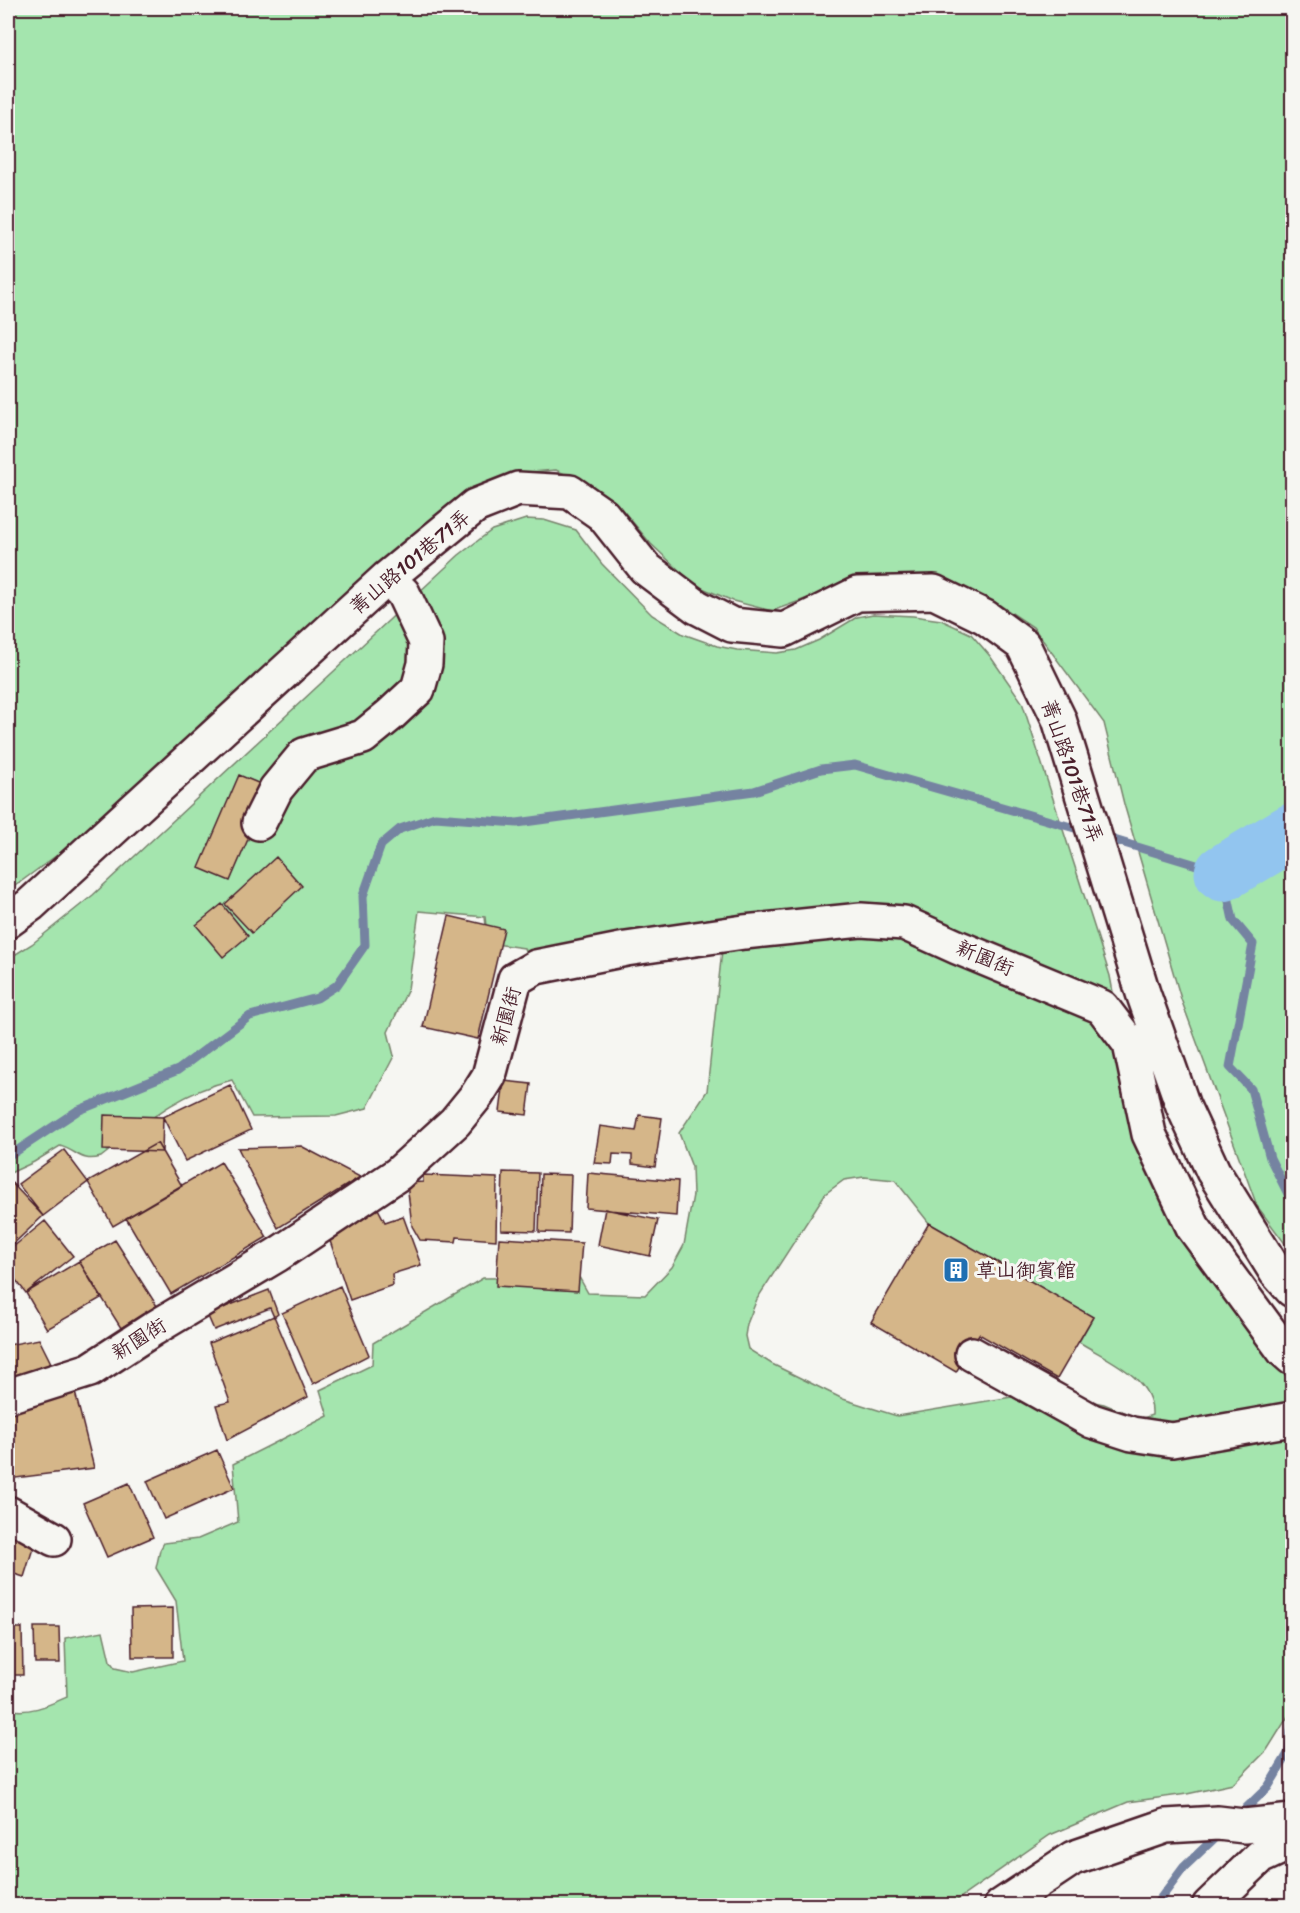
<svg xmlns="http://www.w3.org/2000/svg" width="1300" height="1913" font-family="Sriracha,'LXGW WenKai TC',sans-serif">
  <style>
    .green { fill: #a4e5ae; stroke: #77826c; stroke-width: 1.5; fill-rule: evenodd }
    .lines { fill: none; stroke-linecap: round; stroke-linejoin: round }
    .stream { stroke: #7583a1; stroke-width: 9 }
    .river { stroke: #92c5ef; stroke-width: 57 }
    .building { fill: #d5b689; stroke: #4a1f2b; stroke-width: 1.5 }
    .minor-casing { stroke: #4a1f2b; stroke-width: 38 }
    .minor { stroke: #f6f6f2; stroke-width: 33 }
    .labels { text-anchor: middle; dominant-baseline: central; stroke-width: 6; stroke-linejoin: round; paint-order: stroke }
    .street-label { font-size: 20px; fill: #4a1f2b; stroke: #f6f6f2 }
    .poi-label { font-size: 20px; fill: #4a1f2b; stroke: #f6f6f2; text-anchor: start }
  </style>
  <rect width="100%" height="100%" fill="#f6f6f2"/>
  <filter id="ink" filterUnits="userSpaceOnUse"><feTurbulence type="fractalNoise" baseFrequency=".0167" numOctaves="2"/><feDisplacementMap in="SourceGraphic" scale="12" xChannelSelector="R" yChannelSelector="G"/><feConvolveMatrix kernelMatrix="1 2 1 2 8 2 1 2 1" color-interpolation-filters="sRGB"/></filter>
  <g filter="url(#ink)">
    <path class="green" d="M8 8H1292V1253L1257 1206 1181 999 1124 804 1104 723 1033 627 998 604 928 577 858 580 772 611 733 601 695 585 651 544 620 507 584 483 556 470 518 473 468 496 68 847 8 891Z
      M526 519 544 520 576 530 602 564 652 615 683 634 717 646 737 650 777 653 796 650 819 640 857 617 873 614 913 616 941 620 971 634 990 656 1022 702 1110 976 1144 1159 1259 1337 1292 1378V1710L1267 1750 1233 1784 1187 1794 1128 1802 1050 1835 950 1905 8 1906V1709C27 1715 49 1705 67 1697L65 1638 103 1631 110 1661 115 1668 133 1672 183 1661 176 1601 156 1568 160 1550 164 1543 198 1539 238 1522 233 1464 328 1416 320 1390 372 1365 373 1343 483 1278 579 1277 588 1293 645 1295 672 1267 684 1245 693 1195 692 1167 679 1133 707 1091 722 950 528 961 524 948 488 943 485 917 419 911 408 989 388 1032 394 1056 367 1108 336 1116 252 1117 232 1080C177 1093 145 1123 101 1157 81 1163 78 1151 60 1146L34 1162 8 1174V959L32 944 93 895 459 555 492 530ZM864 1177 895 1180 929 1223 1093 1317 1079 1342C1106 1359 1154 1377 1152 1415L1140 1419 1104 1404 1042 1392 897 1416 843 1399 772 1364 748 1349 745 1336 747 1324 757 1299 825 1194 844 1180Z"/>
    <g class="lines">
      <path class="stream" d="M1101 836 1223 873 1233 920 1253 944 1230 1067 1251 1089 1270 1158 1292 1202
        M8 1155 15 1152 77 1111 178 1070 250 1016 317 998 337 985 365 945 363 896 381 845 400 829 435 817 517 823 754 791 821 769 855 765 1085 831
        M1238 1816 1268 1787 1289 1752 1292 1722
        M1155 1906 1184 1867 1221 1832"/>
      <path class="river" d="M1223 873 1292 832"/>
    </g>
    <path class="building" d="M239 775 270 788 230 881 199 868Z
      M276 857 302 886 252 933 225 904Z
      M222 904 248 936 223 957 196 925Z
      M449 916 504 929 478 1039 423 1027Z
      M504 1081 531 1084 527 1115 500 1112Z
      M230 1085 251 1130 185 1161 163 1117Z
      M104 1115 163 1117 162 1152 103 1150Z
      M639 1115 662 1118 655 1167 632 1164V1155L613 1154 612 1164 594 1163 600 1126 636 1131Z
      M157 1143 182 1186 113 1226 88 1182Z
      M301 1146 360 1177 278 1228 238 1148Z
      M64 1150 88 1182 43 1216 18 1184Z
      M221 1162 267 1237 171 1294 126 1218Z
      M503 1172 538 1173 536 1231 501 1230Z
      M588 1173 678 1181 676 1216 586 1208Z
      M541 1174 571 1175 569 1233 539 1232Z
      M423 1175 497 1178 496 1240 457 1237 456 1242 420 1240 412 1226 407 1183 423 1182Z
      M8 1179 43 1216 8 1249Z
      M375 1203 385 1222 403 1216 421 1265 392 1274 393 1285 350 1300 327 1232Z
      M605 1209 658 1220 650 1256 598 1245Z
      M45 1221 73 1256 26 1293 8 1270V1251Z
      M929 1223 1093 1317 1057 1379 979 1334 956 1372 871 1322Z
      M499 1238 582 1243 578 1291 496 1286Z
      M115 1240 157 1306 121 1328 79 1261Z
      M79 1261 101 1298 47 1329 26 1293Z
      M340 1286 369 1355 313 1384 282 1313Z
      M269 1290 278 1314 274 1317 270 1308 214 1330 207 1314Z
      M274 1316 308 1397 227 1440 216 1405 230 1402 209 1343Z
      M39 1339 53 1367 8 1377V1345Z
      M74 1388 94 1468 8 1479V1402Z
      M217 1450 234 1488 164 1519 147 1481Z
      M129 1483 153 1537 107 1557 83 1503Z
      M8 1519 39 1529 24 1577 8 1572Z
      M173 1608V1657H132L131 1609Z
      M34 1627H59L60 1663H35Z
      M8 1628H22L23 1675H8Z"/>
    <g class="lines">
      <g class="minor-casing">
        <path id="minor" d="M259 823 276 789 304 755 363 737 390 715 418 689 425 664 426 642 403 593 387 578
          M8 921 30 905 387 578 475 506 518 489 570 492 603 515 645 568 697 607 732 625 784 630 857 594 934 592 985 617 1023 645 1059 719 1143 993 1183 1106 1213 1171 1276 1272 1292 1290
          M972 1354 1092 1421 1132 1434 1172 1440 1292 1419
          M8 1396 90 1370 153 1329 277 1255 398 1174 455 1122 477 1095 489 1076 515 979 536 967 626 949 744 932 861 920 904 923 957 947 1102 1007 1130 1044 1149 1134 1193 1227 1284 1351 1292 1358
          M8 1513 54 1539
          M1001 1906 1073 1858 1166 1826 1218 1823 1244 1826 1292 1821
          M1209 1906 1260 1857 1292 1842"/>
      </g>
      <use href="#minor" class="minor"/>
    </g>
  </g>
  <defs>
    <g id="building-square" transform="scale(1.35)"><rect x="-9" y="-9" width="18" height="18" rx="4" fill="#1f6fb2" stroke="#f6f6f2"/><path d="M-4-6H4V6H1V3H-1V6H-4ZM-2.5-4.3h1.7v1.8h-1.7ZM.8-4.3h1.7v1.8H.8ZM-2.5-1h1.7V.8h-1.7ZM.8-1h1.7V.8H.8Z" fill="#fff"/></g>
  </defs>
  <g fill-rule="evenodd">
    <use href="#building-square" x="956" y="1270"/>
  </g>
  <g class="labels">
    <g class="street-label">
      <text transform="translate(410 562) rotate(-40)">菁山路101巷71弄</text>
      <text transform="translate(1072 771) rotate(71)">菁山路101巷71弄</text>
      <text transform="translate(985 958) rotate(23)">新園街</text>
      <text transform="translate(506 1016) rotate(-74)">新園街</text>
      <text transform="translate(139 1339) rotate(-32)">新園街</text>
    </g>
    <g class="poi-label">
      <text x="976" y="1270">草山御賓館</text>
    </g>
  </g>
  <rect width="1300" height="1913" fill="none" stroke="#f6f6f2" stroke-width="30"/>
  <rect x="15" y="15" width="1270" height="1883" fill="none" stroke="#4a1f2b" stroke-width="2" filter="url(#ink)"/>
</svg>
